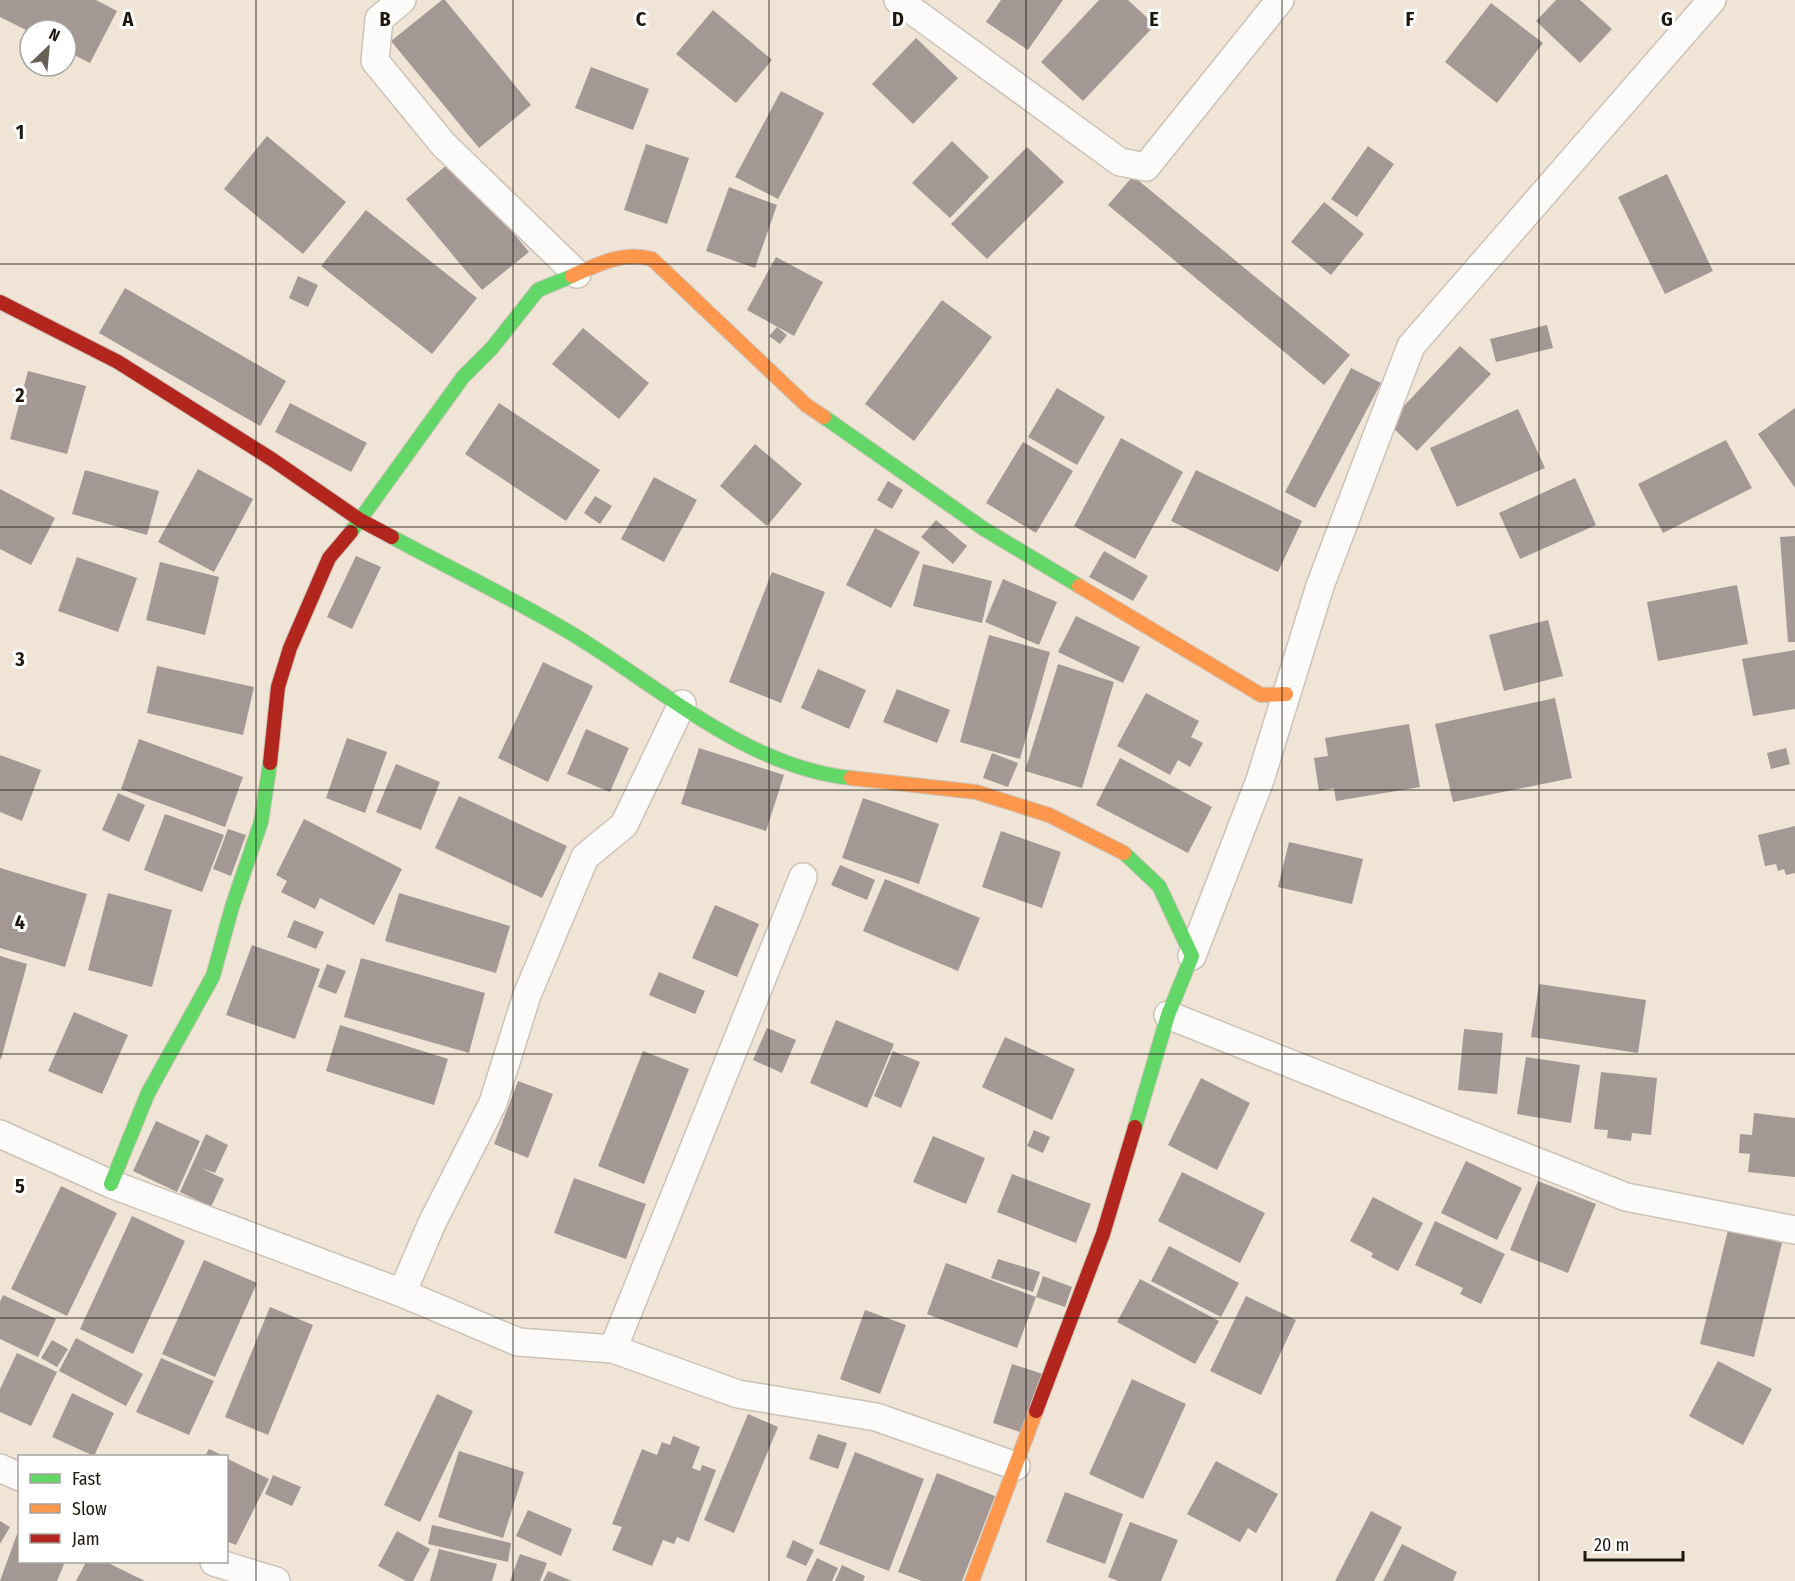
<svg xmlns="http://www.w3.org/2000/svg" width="1795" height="1581" font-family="'Fira Sans Condensed',sans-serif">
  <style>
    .building { fill: #a39894 }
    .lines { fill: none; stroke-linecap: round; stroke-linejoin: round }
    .street-casing { stroke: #ccc3b8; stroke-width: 30 }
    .fast-casing { stroke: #ccc3b8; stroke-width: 16 }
    .slow-casing { stroke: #ccc3b8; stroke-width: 16 }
    .jam-casing { stroke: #ccc3b8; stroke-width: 16 }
    .street { stroke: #fdfbf9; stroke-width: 27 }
    .fast { stroke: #63d668; stroke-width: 14 }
    .slow { stroke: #ff974d; stroke-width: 14 }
    .jam { stroke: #b3261e; stroke-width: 14 }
    .grid { fill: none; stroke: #1f180f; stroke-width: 1.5; stroke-opacity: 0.55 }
    .grid-label { font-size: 20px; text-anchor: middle; font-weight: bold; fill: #1f180f; stroke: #fff; stroke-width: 6; stroke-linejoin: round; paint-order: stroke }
  </style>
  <rect width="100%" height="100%" fill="#f0e4d6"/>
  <path class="building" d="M0 0H96L117 11 90 63 66 51V30H30V32L0 17Z
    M442 0H445L531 105 479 148 391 41Z
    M1001 0H1063L1028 50 986 22Z
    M1099 0H1128L1155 25 1083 101 1041 62Z
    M1556 0H1580L1612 29 1580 63 1536 21Z
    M1491 3 1543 43 1497 103 1445 62Z
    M713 10 772 60 736 103 676 54Z
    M916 38 958 78 913 124 872 84Z
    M591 67 649 89 633 130 575 108Z
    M781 91 824 113 778 199 735 177Z
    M267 136 346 202 303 254 224 189Z
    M952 141 989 177 950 218 912 183Z
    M646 144 689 158 667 224 624 210Z
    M1368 146 1394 164 1357 217 1331 199Z
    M1027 147 1064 182 987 259 951 224Z
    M453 160 529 252 482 290 406 199Z
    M1667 174 1713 271 1665 294 1618 197Z
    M1133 176 1350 355 1324 385 1108 205Z
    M729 187 777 205 755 268 706 251Z
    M1324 202 1364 234 1331 275 1291 242Z
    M366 210 477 298 432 354 321 266Z
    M776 257 823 282 794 336 747 310Z
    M298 276 318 285 308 307 289 298Z
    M125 288 286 381 260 426 99 333Z
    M942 300 992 337 914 441 865 404Z
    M1547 325 1553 348 1496 362 1490 339Z
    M777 327 787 335 780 344 769 336Z
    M583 328 649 383 619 419 552 364Z
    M1460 346 1491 374 1417 451 1388 423Z
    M1351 368 1381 383 1315 508 1285 492Z
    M28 371 86 386 67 454 10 439Z
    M1057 388 1105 417 1077 465 1028 437Z
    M290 403 367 443 351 472 275 432Z
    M499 403 600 470 566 521 465 454Z
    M1795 408V488L1758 434Z
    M1518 409 1545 468 1457 507 1430 448Z
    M1121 438 1183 472 1135 559 1074 526Z
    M1726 440 1752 488 1663 533 1638 484Z
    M1023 442 1073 471 1036 533 986 503Z
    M755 444 802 484 767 526 720 486Z
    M198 469 253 499 214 572 158 542Z
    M85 470 159 491 147 535 72 514Z
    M1196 470 1302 521 1278 572 1171 521Z
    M654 477 697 500 664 562 621 539Z
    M1575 478 1596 525 1520 559 1499 513Z
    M888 481 903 490 892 509 877 500Z
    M0 489 55 518 31 565 0 549Z
    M595 496 612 506 600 524 584 513Z
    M936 520 967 546 953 564 921 537Z
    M875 528 920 552 891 608 846 585Z
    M1795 536V642H1788L1780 537Z
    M1104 551 1148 576 1133 601 1089 577Z
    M356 556 381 567 352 629 327 617Z
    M77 557 137 578 118 632 58 611Z
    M160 562 219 577 205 635 146 620Z
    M923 564 992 581 982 623 913 606Z
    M772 572 825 592 781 703 729 682Z
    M1003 579 1057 602 1039 645 985 622Z
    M1737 585 1748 644 1658 661 1647 602Z
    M1076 616 1140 647 1123 683 1058 652Z
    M1548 620 1563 676 1504 691 1489 635Z
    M989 635 1050 652 1020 759 960 742Z
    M1795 650V709L1753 716 1742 659Z
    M543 662 593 686 548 782 498 758Z
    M1058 664 1114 682 1082 788 1025 771Z
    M157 666 254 687 243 735 147 713Z
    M818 669 866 690 849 729 801 708Z
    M897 689 950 710 937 743 883 722Z
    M1146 693 1199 721 1191 737 1203 743 1190 767 1178 760 1170 775 1117 746Z
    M1555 698 1572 778 1453 802 1435 724Z
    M1409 724 1420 787 1336 801 1334 788 1319 791 1314 758 1328 756 1325 738Z
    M586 729 629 748 610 792 567 774Z
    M347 738 387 752 365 813 326 798Z
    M139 739 243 777 225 827 121 789Z
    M699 748 784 775 766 831 681 804Z
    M1786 748 1790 764 1771 769 1767 753Z
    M992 753 1018 763 1008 787 983 778Z
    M0 755 41 770 22 821 0 812Z
    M1120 758 1212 807 1188 853 1096 805Z
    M396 764 440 782 421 830 376 812Z
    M118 793 145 805 129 842 102 830Z
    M459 796 567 846 542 898 435 848Z
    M863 798 939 824 919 884 842 858Z
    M165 814 224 835 202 892 144 870Z
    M304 819 402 869 374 925 320 898 315 909 281 892 287 881 276 875Z
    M1795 826V873L1786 875 1784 869 1778 871 1776 864 1765 866 1758 835Z
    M228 829 246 835 231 876 213 869Z
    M1001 831 1061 852 1042 908 982 887Z
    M1289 842 1363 859 1352 904 1278 887Z
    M840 865 875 880 867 900 831 885Z
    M0 868 87 894 65 967 0 948Z
    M885 879 980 918 958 971 863 931Z
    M108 893 172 910 152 987 88 970Z
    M399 893 510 926 496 973 385 941Z
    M715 905 759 924 737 977 692 958Z
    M294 920 324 932 316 949 287 937Z
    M252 945 320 969 295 1039 226 1015Z
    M0 956 27 964 1 1059H0Z
    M361 958 485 993 469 1053 344 1017Z
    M327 964 346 971 336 994 318 987Z
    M659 972 705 991 695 1014 649 995Z
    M1539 984 1646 1000 1638 1053 1531 1037Z
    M74 1012 128 1035 102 1094 48 1071Z
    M836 1020 894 1044 867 1108 810 1083Z
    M340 1025 448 1059 434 1105 326 1071Z
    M767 1028 796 1040 782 1073 753 1060Z
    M1464 1029 1503 1033 1497 1094 1458 1090Z
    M1005 1037 1075 1069 1052 1120 982 1087Z
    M643 1051 689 1069 644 1184 598 1166Z
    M893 1051 920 1062 901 1108 874 1096Z
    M1526 1057 1580 1065 1571 1123 1517 1114Z
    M1601 1072 1657 1078 1651 1135 1632 1133 1631 1141 1607 1138 1608 1130 1594 1129Z
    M1201 1078 1250 1103 1217 1170 1168 1145Z
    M518 1081 553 1094 528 1158 494 1144Z
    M1754 1113 1795 1118V1177L1748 1172 1750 1154 1739 1153 1740 1134 1752 1135Z
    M156 1121 200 1141 177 1192 133 1171Z
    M1034 1130 1050 1137 1043 1153 1027 1146Z
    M206 1134 228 1145 215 1173 201 1168 224 1179 211 1207 180 1192Z
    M933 1136 985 1158 966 1204 913 1182Z
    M1466 1161 1522 1188 1497 1240 1441 1213Z
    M1182 1172 1265 1213 1240 1263 1158 1221Z
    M1012 1174 1091 1204 1076 1243 997 1212Z
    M574 1178 646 1204 626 1259 554 1233Z
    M1538 1181 1596 1204 1568 1273 1510 1250Z
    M61 1186 117 1213 67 1316 11 1289Z
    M1373 1197 1423 1223 1398 1271 1371 1257 1373 1253 1350 1241Z
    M132 1216 185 1241 133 1354 80 1329Z
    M1435 1221 1505 1254 1481 1304 1460 1294 1463 1288 1415 1265Z
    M1728 1230 1782 1243 1754 1357 1700 1344Z
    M1169 1246 1239 1283 1221 1317 1151 1281Z
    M998 1259 1040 1272 1033 1292 991 1278Z
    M204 1260 257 1283 215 1377 162 1354Z
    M946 1263 1036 1297 1043 1276 1072 1287 1065 1307 1036 1297 1017 1348 927 1314Z
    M1140 1279 1219 1321 1195 1364 1117 1322Z
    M3 1295 56 1319 38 1357 0 1339V1302Z
    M1246 1296 1296 1320 1261 1395 1210 1371Z
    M270 1307 313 1325 268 1435 225 1417Z
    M865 1310 906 1325 880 1394 840 1379Z
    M76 1338 143 1374 126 1406 59 1371Z
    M52 1340 68 1349 57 1367 41 1358Z
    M17 1353 57 1372 31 1426 0 1412V1389Z
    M161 1358 214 1381 189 1435 136 1412Z
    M1718 1361 1772 1389 1743 1445 1689 1416Z
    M1012 1364 1043 1374 1023 1433 993 1423Z
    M1132 1379 1186 1404 1143 1499 1089 1474Z
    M72 1393 114 1413 94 1456 52 1437Z
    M437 1394 473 1411 420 1522 384 1505Z
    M748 1414 778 1427 734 1533 704 1520Z
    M818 1434 847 1443 838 1469 809 1459Z
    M673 1436 700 1447 692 1468 700 1471 702 1465 716 1470 689 1542 677 1537 674 1544 663 1540 652 1566 612 1550 622 1527 612 1524 642 1449 657 1455 662 1442 670 1445Z
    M209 1449 224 1456H205Z
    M459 1451 524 1472 503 1538 438 1517Z
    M855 1452 924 1479 889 1571 819 1544Z
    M226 1458 269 1479 236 1545 226 1541Z
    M1216 1461 1278 1494 1256 1533 1248 1528 1240 1542 1187 1514Z
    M937 1473 995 1496 962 1581H922L898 1572Z
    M273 1475 301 1487 292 1506 265 1494Z
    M1065 1492 1123 1514 1105 1564 1046 1542Z
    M528 1510 572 1529 561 1556 516 1536Z
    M1371 1511 1402 1527 1374 1581H1335Z
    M0 1521 10 1527 0 1544Z
    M1130 1522 1178 1540 1161 1581H1118L1108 1577Z
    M432 1525 511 1543 508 1562 428 1544Z
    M397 1531 430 1549 413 1581H406L378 1566Z
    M17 1534 20 1535V1562H65L57 1581H0Z
    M793 1540 814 1550 806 1566 786 1557Z
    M1402 1544 1457 1572 1453 1581H1383Z
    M439 1549 497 1564 492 1581H430Z
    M520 1554 547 1563 540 1581H510Z
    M817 1558 838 1568 832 1581H806Z
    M86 1562H106L145 1581H76Z
    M842 1565 865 1576 863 1581H835Z
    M548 1571 572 1581H543Z"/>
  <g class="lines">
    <g class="street-casing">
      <path id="street" d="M402 0 379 19 375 61 443 144 577 274
        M898 0 1120 162 1146 167 1280 0
        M682 704 624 825 585 857 527 995 493 1103 432 1223 402 1293 518 1342 613 1349 738 1394 876 1417 1016 1466
        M1192 956 1260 780 1320 586 1411 346 1712 0
        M1168 1015 1626 1197 1795 1230
        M0 1134 111 1184 402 1293
        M613 1349 803 877
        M0 1468 20 1477
        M214 1562 276 1581"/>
    </g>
    <g class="fast-casing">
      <path id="fast" d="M824 417 984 529 1079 586
        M351 532 463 377 492 348 538 290 572 276
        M392 537C451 569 512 598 569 632 658 685 745 767 851 778
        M1124 853 1159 886 1192 956 1168 1015 1135 1127
        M111 1184 148 1093 213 976 232 907 261 822 270 763"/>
    </g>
    <g class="slow-casing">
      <path id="slow" d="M572 276C599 264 622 251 652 259L806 405 824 417
        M1079 586 1261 695 1286 694
        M851 778 976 792 1049 815 1124 853
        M972 1581 1036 1411"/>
    </g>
    <g class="jam-casing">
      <path id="jam" d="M0 302 118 362 273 460 360 520 392 537
        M270 763 278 687 290 648 329 558 351 532
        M1036 1411 1103 1234 1135 1127"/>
    </g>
    <use href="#street" class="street"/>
    <use href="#fast" class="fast"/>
    <use href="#slow" class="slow"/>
    <use href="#jam" class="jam"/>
  </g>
  <path class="grid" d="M256 0V1581M513 0V1581M769 0V1581M1026 0V1581M1282 0V1581M1539 0V1581M0 264H1795M0 527H1795M0 790H1795M0 1054H1795M0 1318H1795"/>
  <g class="grid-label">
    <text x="128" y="26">A</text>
    <text x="385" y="26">B</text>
    <text x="641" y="26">C</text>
    <text x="898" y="26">D</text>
    <text x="1154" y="26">E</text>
    <text x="1410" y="26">F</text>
    <text x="1667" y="26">G</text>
    <text x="20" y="139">1</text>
    <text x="20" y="402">2</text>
    <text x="20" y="666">3</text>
    <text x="20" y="929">4</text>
    <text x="20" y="1193">5</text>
  </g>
  <rect x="18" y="1455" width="210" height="108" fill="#ffffff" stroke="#a5a39f" stroke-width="1.5"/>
  <rect x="30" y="1474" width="30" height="9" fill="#63d668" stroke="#a5a39f" stroke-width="1.5"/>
  <text x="72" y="1485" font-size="18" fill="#1f180f">Fast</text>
  <rect x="30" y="1504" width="30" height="9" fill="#ff974d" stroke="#a5a39f" stroke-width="1.5"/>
  <text x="72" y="1515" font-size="18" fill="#1f180f">Slow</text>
  <rect x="30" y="1534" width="30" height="9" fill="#b3261e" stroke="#a5a39f" stroke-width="1.5"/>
  <text x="72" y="1545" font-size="18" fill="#1f180f">Jam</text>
  <g transform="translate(48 48) rotate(26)"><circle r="28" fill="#ffffff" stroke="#a5a39f" stroke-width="1.5"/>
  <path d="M0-4.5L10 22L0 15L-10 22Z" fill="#685f55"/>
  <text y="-9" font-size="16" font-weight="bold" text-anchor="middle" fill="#1f180f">N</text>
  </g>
  <path d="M1585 1551v9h98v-9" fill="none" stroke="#1f180f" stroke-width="3"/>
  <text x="1594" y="1551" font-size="18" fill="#1f180f" stroke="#ffffff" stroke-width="4.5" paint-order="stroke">20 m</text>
</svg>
